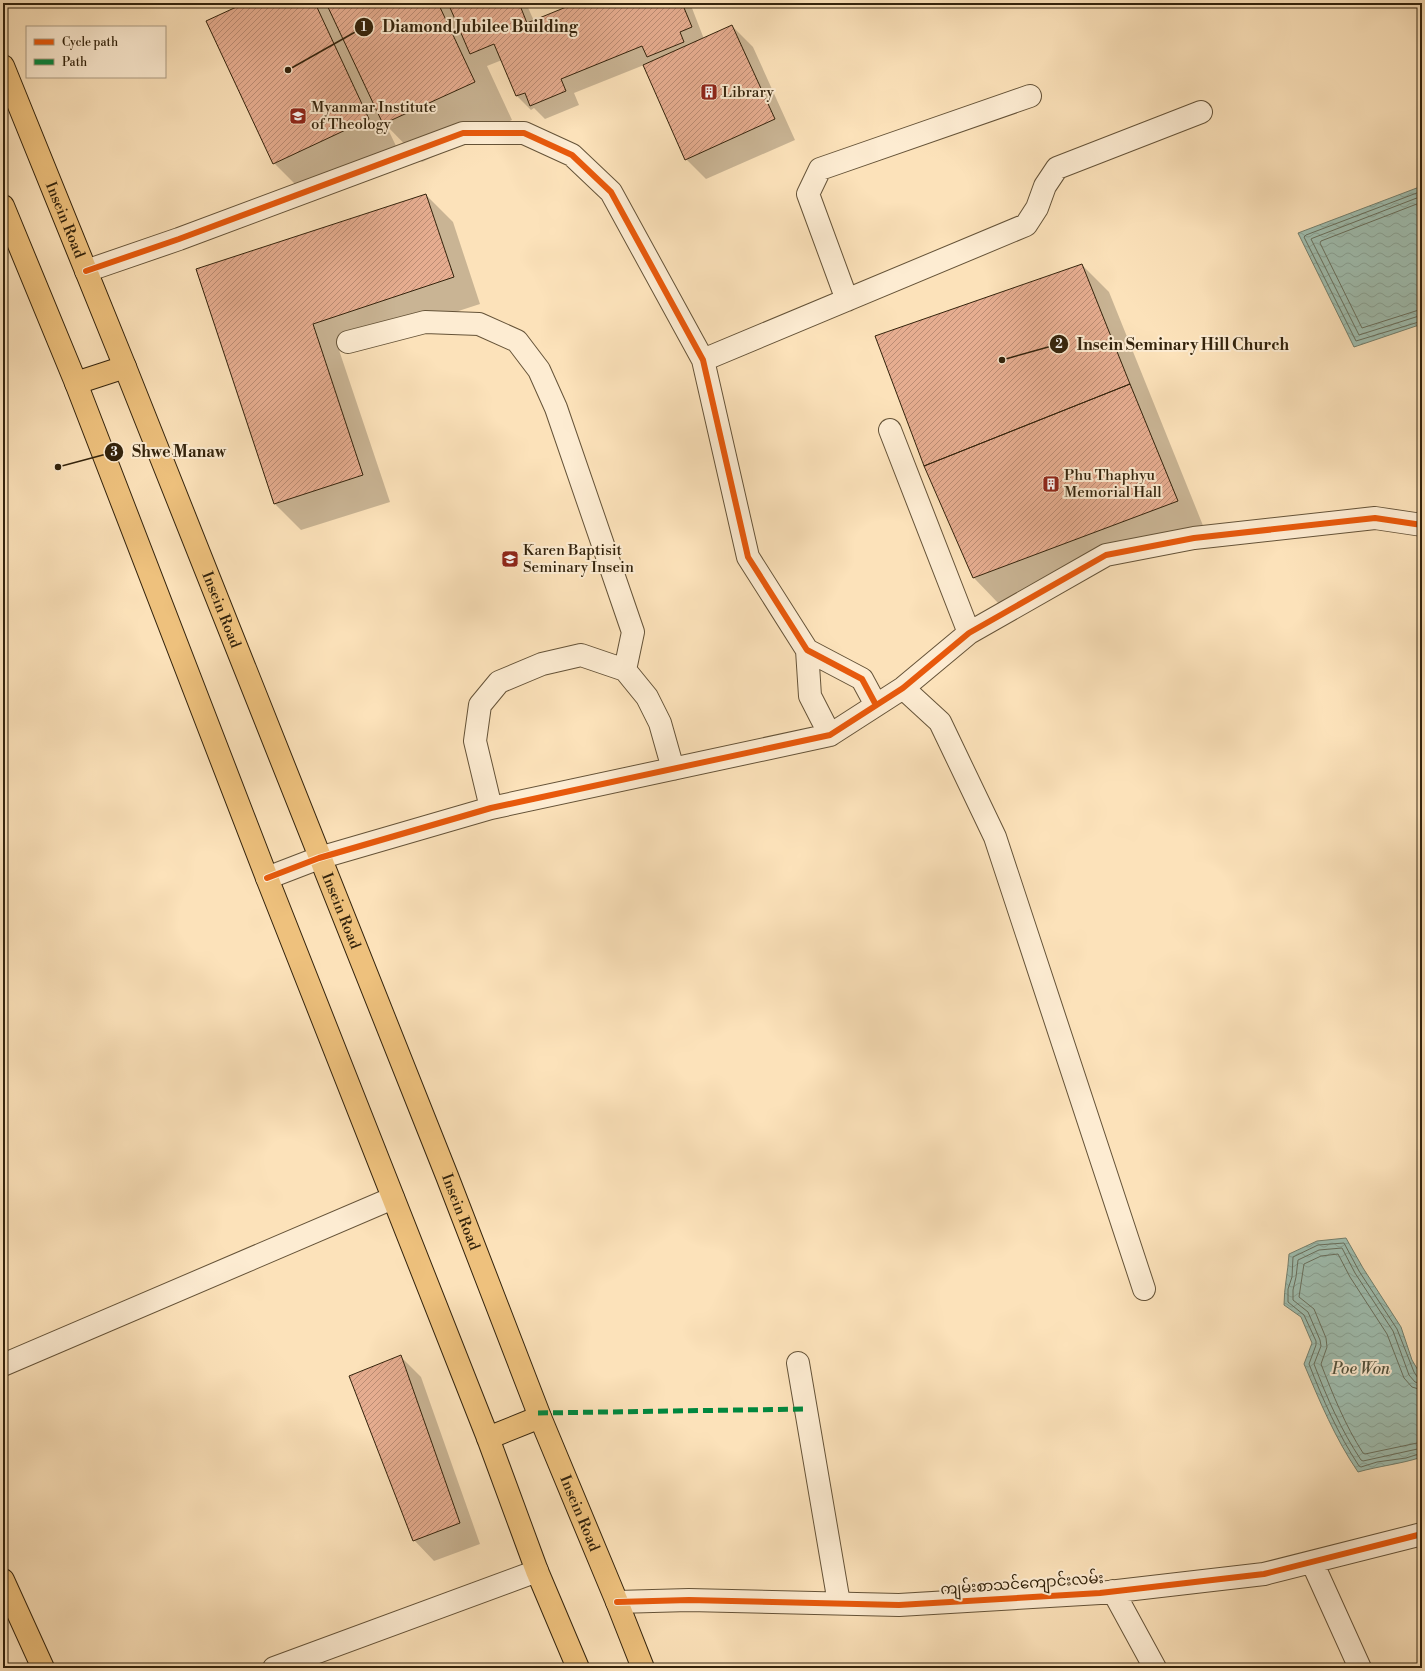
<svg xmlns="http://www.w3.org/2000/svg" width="1425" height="1671" font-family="'Libre Bodoni','Noto Sans Myanmar',serif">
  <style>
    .water { fill: url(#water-waves); stroke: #74806e }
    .shadow { fill: #0003 }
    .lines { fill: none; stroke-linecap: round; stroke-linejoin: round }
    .shore { stroke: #69705e; stroke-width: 1 }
    .building { fill: url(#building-hatch); stroke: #33230c }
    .minor-casing { stroke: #655338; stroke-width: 24 }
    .major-casing { stroke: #33230c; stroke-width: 24 }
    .minor { stroke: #fdecd2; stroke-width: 22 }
    .major { stroke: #eec17d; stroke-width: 22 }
    .quiet { stroke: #00873e; stroke-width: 5; stroke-dasharray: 10 5; stroke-linecap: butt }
    .cycleway-casing { stroke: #fdecd2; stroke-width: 8 }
    .cycleway { stroke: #e8590c; stroke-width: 6 }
    .labels { text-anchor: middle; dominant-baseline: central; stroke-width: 4; stroke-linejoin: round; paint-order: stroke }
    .poi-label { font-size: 15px; fill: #33230c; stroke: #fdecd2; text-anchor: start }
    .street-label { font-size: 15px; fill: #33230c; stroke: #fdecd2 }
    .water-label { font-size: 16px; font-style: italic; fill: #53523d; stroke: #fdecd2 }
    .leader { fill: none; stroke: #33230c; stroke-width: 1.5 }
    .callout-dot { fill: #33230c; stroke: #fdecd2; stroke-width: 1.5 }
    .mark-label { font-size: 12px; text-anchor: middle; font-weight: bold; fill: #fff }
    .callout-label { font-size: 16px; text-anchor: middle; font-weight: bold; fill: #33230c; stroke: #fdecd2; stroke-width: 4; stroke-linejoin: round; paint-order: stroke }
  </style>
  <defs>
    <pattern id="water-waves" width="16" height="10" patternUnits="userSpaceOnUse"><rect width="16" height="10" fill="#9fbeb0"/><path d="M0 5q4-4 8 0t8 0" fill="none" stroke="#89a396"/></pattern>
    <pattern id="building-hatch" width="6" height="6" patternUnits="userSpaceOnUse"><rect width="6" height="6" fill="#e6ad90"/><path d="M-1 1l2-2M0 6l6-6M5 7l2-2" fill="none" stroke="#bb8c74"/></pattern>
  </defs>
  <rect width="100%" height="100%" fill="#fce2ba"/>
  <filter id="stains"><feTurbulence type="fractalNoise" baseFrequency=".005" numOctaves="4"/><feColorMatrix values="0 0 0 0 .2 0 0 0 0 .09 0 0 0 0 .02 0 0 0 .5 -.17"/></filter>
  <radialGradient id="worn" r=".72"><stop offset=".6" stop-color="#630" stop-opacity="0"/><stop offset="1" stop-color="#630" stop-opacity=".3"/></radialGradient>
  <path class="water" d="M1422 186V324L1354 347 1298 233Z
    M1346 1238 1363 1268 1401 1327 1412 1360 1422 1377V1457C1401 1464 1379 1466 1358 1472 1335 1438 1320 1402 1304 1364L1312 1343 1301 1317 1284 1305C1284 1288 1288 1272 1289 1254L1317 1241Z"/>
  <path class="shadow" d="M248 3H526L534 21 579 3H690L704 39 732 26 753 47 795 140 706 179 686 159 644 65 574 93 579 105 545 119 534 108 531 110 517 96 502 60 487 66 512 120 422 162 386 125 396 146 301 190 274 163Z
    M426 195 453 222 480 304 339 350 390 502 301 530 274 503 197 270Z
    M1082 265 1109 292 1204 528 1000 605 974 578Z
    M401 1357 421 1377 480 1544 434 1561 414 1540Z"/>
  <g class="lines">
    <path class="shore" d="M1422 191 1306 235 1304 237 1356 341 1422 321
      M1422 196 1313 238 1311 239 1359 335 1422 315
      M1422 202 1321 241 1320 243 1362 328 1422 309
      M1422 1379 1418 1378 1414 1372 1397 1329 1359 1271 1344 1243 1318 1245 1293 1257 1292 1277 1288 1289V1302L1304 1315 1316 1341V1345L1309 1364C1323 1400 1338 1434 1359 1466L1361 1467 1377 1462 1406 1458 1422 1453
      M1422 1384 1415 1382 1409 1375 1393 1331 1355 1273 1342 1248 1319 1250 1298 1260 1296 1277 1293 1290V1300L1308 1312 1320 1340 1321 1346 1314 1364C1327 1398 1341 1430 1361 1460L1363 1461 1422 1448
      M1422 1390 1412 1387 1404 1378 1387 1334 1350 1277 1338 1254 1321 1256 1304 1264 1299 1297 1314 1309 1326 1338 1327 1347 1321 1364C1333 1395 1345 1425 1363 1453L1365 1454 1422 1442"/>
  </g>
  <path class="building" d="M245 3H315L369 119 273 164 206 21Z
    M326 3H438L475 82 383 124Z
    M448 3H519L527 23 576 3H682L692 27 680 32 684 42 647 57 642 46 561 79 566 91 530 106 525 93 516 96 494 44 470 54Z
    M732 25 775 119 685 160 643 65Z
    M426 194 454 277 313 324 363 475 274 504 196 269Z
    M1082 264 1130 384 924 466 875 336Z
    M1130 384 1178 501 973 578 924 466Z
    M401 1355 460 1523 413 1541 349 1376Z"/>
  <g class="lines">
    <g class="minor-casing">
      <path id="minor" d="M86 271 179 239 463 133H524L572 155 611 192 703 360 748 557 807 650 862 679 876 705
        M847 300 808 194 820 169 1030 96
        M348 342 425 322 479 324 517 341 539 370 556 408 633 632 625 670
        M703 360 1026 225 1037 208 1045 186 1057 168 1201 112
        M890 430 969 633
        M807 650 810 696 830 735
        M903 688 940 722 995 837 1144 1289
        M491 808 475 741 480 705 499 682 542 664 581 655 625 670 647 697 660 723 673 769
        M267 878 319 858 491 808 830 735 903 688 969 633 1106 555 1194 538 1375 518 1422 525
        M798 1363 839 1603
        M3 1365 393 1198
        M1312 1562 1360 1668
        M1113 1591 1155 1668
        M617 1602 689 1600 899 1605 1100 1593 1264 1574 1422 1534
        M274 1668 537 1571"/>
    </g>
    <g class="major-casing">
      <g id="major">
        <path id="s1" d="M3 66 125 367 447 1176 540 1417 617 1602 643 1668"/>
        <path d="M3 206 76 383 267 878 488 1438 537 1571 578 1668"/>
        <path d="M76 383 125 367"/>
        <path d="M488 1438 540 1417"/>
        <path d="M3 1580 43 1668"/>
      </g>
    </g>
    <use href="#minor" class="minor"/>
    <use href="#major" class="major"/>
    <path class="quiet" d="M538 1413 806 1409"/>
    <g class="cycleway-casing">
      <path id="cycleway" d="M86 271 179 239 463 133H524L572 155 611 192 703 360 748 557 807 650 862 679 876 705
        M267 878 319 858 491 808 830 735 903 688 969 633 1106 555 1194 538 1375 518 1422 525
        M617 1602 689 1600 899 1605 1100 1593 1264 1574 1422 1534"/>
    </g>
    <use href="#cycleway" class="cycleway"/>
  </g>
  <defs>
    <g id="building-square" transform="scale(0.9)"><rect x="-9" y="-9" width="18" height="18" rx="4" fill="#8f2418" stroke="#fdecd2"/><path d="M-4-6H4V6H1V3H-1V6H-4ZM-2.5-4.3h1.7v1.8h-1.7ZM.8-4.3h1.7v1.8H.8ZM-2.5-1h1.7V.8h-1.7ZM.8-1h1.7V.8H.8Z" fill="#fff"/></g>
    <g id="university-square" transform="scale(0.9)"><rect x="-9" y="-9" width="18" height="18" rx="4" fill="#8f2418" stroke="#fdecd2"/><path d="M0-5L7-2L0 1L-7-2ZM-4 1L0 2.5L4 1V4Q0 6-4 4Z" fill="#fff"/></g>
  </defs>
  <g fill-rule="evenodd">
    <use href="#building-square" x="709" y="92"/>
    <use href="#university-square" x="298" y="116"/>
    <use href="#building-square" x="1051" y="484"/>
    <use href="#university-square" x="510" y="559"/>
  </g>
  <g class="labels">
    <g class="poi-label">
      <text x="722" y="92">Library</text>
      <text x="311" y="107">Myanmar Institute<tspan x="311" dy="17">of Theology</tspan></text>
      <text x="1064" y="475">Phu Thaphyu<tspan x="1064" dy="17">Memorial Hall</tspan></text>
      <text x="523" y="550">Karen Baptisit<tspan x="523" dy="17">Seminary Insein</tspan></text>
    </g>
    <g class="street-label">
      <text stroke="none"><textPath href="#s1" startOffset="166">Insein Road</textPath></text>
      <text stroke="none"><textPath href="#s1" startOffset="586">Insein Road</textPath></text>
      <text stroke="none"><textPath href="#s1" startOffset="910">Insein Road</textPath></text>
      <text stroke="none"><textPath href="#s1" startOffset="1234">Insein Road</textPath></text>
      <text stroke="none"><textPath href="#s1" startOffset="1558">Insein Road</textPath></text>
      <text transform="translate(1022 1584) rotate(-4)">ကျမ်းစာသင်ကျောင်းလမ်း</text>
    </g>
    <g class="water-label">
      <text x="1361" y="1369">Poe Won</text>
    </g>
  </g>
  <path class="leader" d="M288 70L364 27M1002 360L1059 344M58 467L114 452"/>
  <g class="callout-dot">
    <circle cx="288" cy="70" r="4"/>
    <circle cx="1002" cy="360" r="4"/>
    <circle cx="58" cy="467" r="4"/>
    <circle cx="364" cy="27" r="10"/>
    <circle cx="1059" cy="344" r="10"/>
    <circle cx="114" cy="452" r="10"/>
  </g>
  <g class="mark-label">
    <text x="364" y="31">1</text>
    <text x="1059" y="348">2</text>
    <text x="114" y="456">3</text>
  </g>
  <g class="callout-label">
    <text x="480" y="32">Diamond Jubilee Building</text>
    <text x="1183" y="350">Insein Seminary Hill Church</text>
    <text x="179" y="457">Shwe Manaw</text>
  </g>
  <rect width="1425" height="1671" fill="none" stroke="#fce2ba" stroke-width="16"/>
  <rect x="4" y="4" width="1417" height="1663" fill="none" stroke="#33230c" stroke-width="2"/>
  <rect x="8" y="8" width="1409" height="1655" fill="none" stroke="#33230c"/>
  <rect x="26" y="26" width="140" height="52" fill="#fdecd2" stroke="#ac9c83"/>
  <rect x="34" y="39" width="20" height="6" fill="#e8590c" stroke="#ac9c83"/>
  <text x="62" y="46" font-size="12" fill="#33230c">Cycle path</text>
  <rect x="34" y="59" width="20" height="6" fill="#00873e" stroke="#ac9c83"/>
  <text x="62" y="66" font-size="12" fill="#33230c">Path</text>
  <rect width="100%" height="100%" filter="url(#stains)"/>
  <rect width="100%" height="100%" fill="url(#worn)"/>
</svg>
